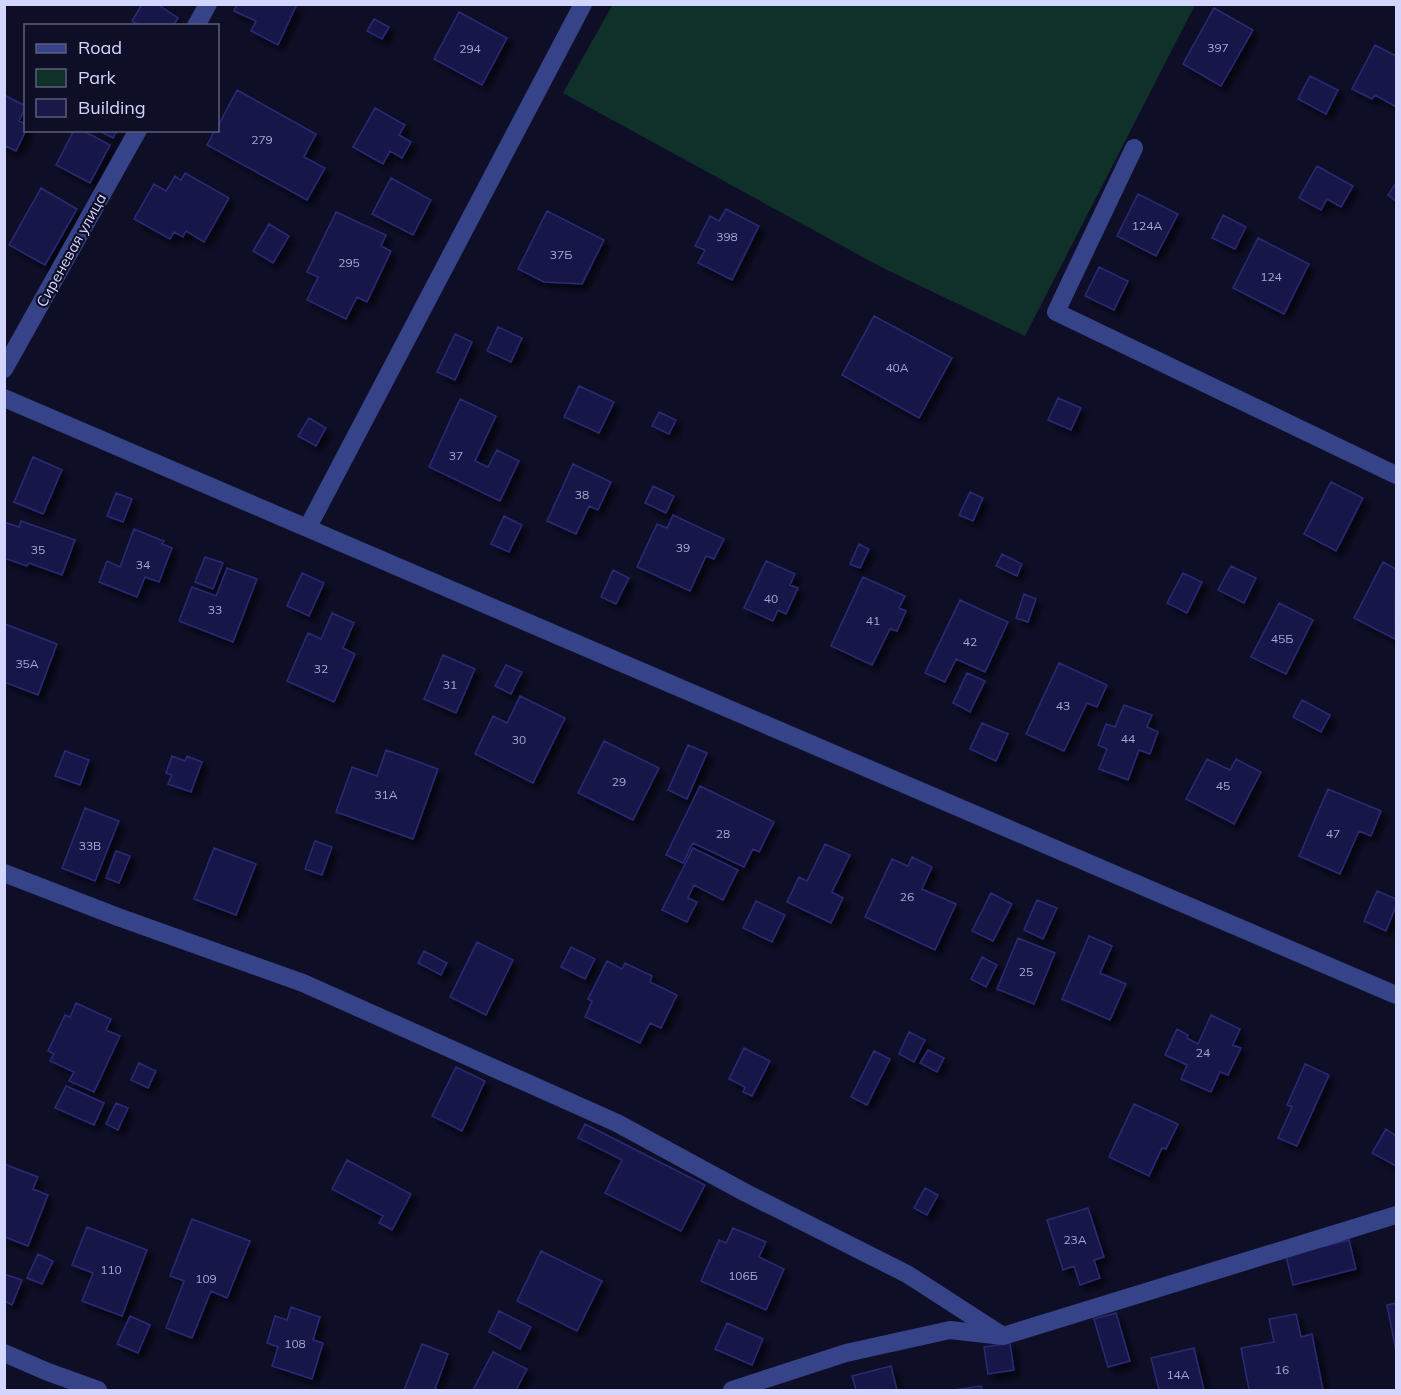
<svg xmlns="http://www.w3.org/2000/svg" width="1401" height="1395" font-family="Mulish,sans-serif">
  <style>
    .green { fill: #10312a }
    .building { fill: #191949; stroke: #2a2976; stroke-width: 1.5; filter: url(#shadow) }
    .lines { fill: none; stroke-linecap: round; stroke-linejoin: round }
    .minor { stroke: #364388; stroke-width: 18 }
    .labels { text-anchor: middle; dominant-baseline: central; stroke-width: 4.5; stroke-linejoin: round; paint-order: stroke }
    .number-label { font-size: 12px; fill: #a4a8d2 }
    .street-label { font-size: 15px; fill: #d3d7ff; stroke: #0e0e27 }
  </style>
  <defs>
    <filter id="shadow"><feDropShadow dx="5.5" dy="5.5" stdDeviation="3" flood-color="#0009"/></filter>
  </defs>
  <rect width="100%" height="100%" fill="#0e0e27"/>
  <path class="green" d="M613 4H1195V5L1025 336 881 267 563 93Z"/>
  <path class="building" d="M142 4H157L178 18 173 26H140L132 21Z
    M237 4H297L278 45 251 31 256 21 234 11Z
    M1214 8 1253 30 1221 86 1183 64Z
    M459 12 507 38 482 85 434 59Z
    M374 19 389 27 382 39 367 31Z
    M1375 45 1396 56V107L1375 95 1372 99 1352 89Z
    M1310 76 1338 90 1326 114 1298 99Z
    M237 90 316 134 304 157 325 168 307 200 207 145 215 130H218V126Z
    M4 95 26 106 19 121 26 124V130L16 151 6 146 4 150Z
    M375 108 405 125 399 135 411 142 402 158 390 151 383 164 353 147Z
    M74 130H82L110 145 90 183 56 165Z
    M98 130H117L113 138Z
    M1317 166 1353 186 1341 207 1327 199 1321 210 1299 198Z
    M185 173 229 198 204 242 186 231 183 237 174 232 170 239 134 219 154 184 166 191 175 176 181 180Z
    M391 178 431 200 413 235 372 214Z
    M1396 183V201L1388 195Z
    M41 188 77 209 45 265 9 245Z
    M1138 194 1178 214 1156 256 1117 236Z
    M726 209 759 226 732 280 698 263 705 250 695 246 710 216 719 221Z
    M547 211 604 240 582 284 544 282 518 269Z
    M336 212 386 235 381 246 391 251 367 302 357 297 346 319 307 300 318 277 307 272Z
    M1223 215 1246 227 1235 249 1212 238Z
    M269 224 289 236 273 263 253 251Z
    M1258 238 1309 264 1284 314 1233 288Z
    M1099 267 1128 281 1114 310 1085 296Z
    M874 316 952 358 919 418 842 375Z
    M498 327 522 338 511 362 487 351Z
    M455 334 472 342 455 380 437 372Z
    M579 386 614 402 599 433 564 417Z
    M1058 398 1081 408 1071 430 1048 420Z
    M460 399 496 416 475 461 488 467 497 450 519 461 500 501 429 467Z
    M659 412 676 420 669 434 652 426Z
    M309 418 326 428 316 446 298 436Z
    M33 457 62 470 43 514 14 502Z
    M573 464 611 482 598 510 589 506 576 534 547 521Z
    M1331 482 1363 498 1336 551 1304 534Z
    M653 486 674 496 666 513 645 503Z
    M970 492 983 498 973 521 959 515Z
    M116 493 132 499 123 522 107 516Z
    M673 515 724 539 714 559 706 556 690 591 637 567 657 524 667 528Z
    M504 516 522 525 509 552 491 544Z
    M21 521 75 540 62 575 29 563 27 566 4 558V522L19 527Z
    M134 529 164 541 162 544 172 548 159 582 145 577 137 597 99 582 107 561 120 567Z
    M859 544 869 549 860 568 850 564Z
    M1002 554 1022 564 1017 576 996 566Z
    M205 557 223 563 213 589 195 582Z
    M766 561 795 574 790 585 798 588 786 614 778 610 773 621 744 608Z
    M1383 562 1396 569 1395 639 1354 618Z
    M1231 566 1256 578 1244 603 1218 590Z
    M227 568 257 579 233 642 179 621 192 587 216 596Z
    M613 570 629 578 616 604 601 597Z
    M302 573 324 583 309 616 287 606Z
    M1183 573 1202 582 1187 613 1167 603Z
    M863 577 905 596 899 608 906 611 897 631 890 629 872 665 831 646Z
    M1024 594 1036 599 1028 622 1016 618Z
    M960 600 1008 622 985 672 956 659 945 682 925 673Z
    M1279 603 1313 620 1286 674 1251 657Z
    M332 613 354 623 343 648 355 654 334 702 287 681 308 633 321 639Z
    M5 624 57 644 38 695 4 682Z
    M443 655 475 669 456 713 424 699Z
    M1059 663 1107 685 1097 707 1087 703 1064 751 1026 734Z
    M506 665 522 672 511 694 495 686Z
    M967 673 985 681 970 712 953 703Z
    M520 696 565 718 533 783 475 754 493 716 507 723Z
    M1302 700 1330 715 1321 732 1293 717Z
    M1124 705 1152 715 1147 727 1158 732 1150 754 1139 750 1128 780 1099 769 1107 749 1098 745 1106 724 1115 727Z
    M982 723 1008 734 996 761 970 749Z
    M604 741 659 768 633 820 578 793Z
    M688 745 707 753 687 799 668 790Z
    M386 750 438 769 413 839 336 812 352 767 377 776Z
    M65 751 89 760 80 785 55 776Z
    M172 756 185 761 187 756 202 762 191 792 168 784 172 775 166 773Z
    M1207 759 1230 770 1236 759 1261 772 1234 824 1186 799Z
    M700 786 774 822 759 852 753 849 744 867 693 843 683 863 666 855Z
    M1328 789 1381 811 1371 836 1359 831 1340 874 1299 856Z
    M85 808 119 821 95 881 62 868Z
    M315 841 332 847 322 875 305 869Z
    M825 844 850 855 832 892 843 898 831 923 787 902 799 877 807 881Z
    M214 848 256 864 236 915 194 899Z
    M693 848 738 870 723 900 694 885 688 898 697 902 687 922 662 910Z
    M116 851 130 856 119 883 106 878Z
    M912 857 932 867 922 889 956 904 935 950 865 917 892 859 908 866Z
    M1377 891 1396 899V906L1386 931 1364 921Z
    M991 893 1012 904 993 941 972 931Z
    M1037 900 1057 908 1043 939 1024 930Z
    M756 901 785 915 772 942 743 928Z
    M1089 936 1112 946 1100 973 1126 984 1110 1020 1062 999Z
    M1018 938 1055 953 1034 1004 997 989Z
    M477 942 513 960 486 1015 450 997Z
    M571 947 595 959 585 979 561 967Z
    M424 951 447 963 441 975 418 963Z
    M982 957 997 965 986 987 971 979Z
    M607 961 622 969 625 963 652 976 650 982 677 995 661 1028 650 1023 640 1043 585 1017 592 1001 588 999Z
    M76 1003 111 1019 106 1030 120 1036 94 1092 69 1081 74 1072 50 1061 54 1054 48 1051 65 1015 70 1017Z
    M1211 1015 1240 1029 1233 1045 1241 1048 1228 1075 1220 1072 1211 1092 1181 1079 1187 1065 1165 1055 1177 1029 1188 1035 1187 1038 1198 1044Z
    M909 1032 925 1040 914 1062 899 1054Z
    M744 1048 770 1061 752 1096 743 1092 745 1087 729 1079Z
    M928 1050 944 1058 937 1072 920 1063Z
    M874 1051 890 1059 867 1105 851 1097Z
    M139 1063 156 1071 148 1088 131 1080Z
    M1305 1064 1329 1075 1297 1146 1278 1138 1292 1107 1287 1105Z
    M456 1067 485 1081 462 1131 432 1116Z
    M66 1086 104 1103 94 1125 55 1108Z
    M116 1103 128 1108 118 1130 106 1124Z
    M1134 1104 1178 1124 1166 1149 1162 1148 1149 1176 1109 1157Z
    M585 1124 705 1185 681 1231 605 1193 622 1160 578 1138Z
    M1386 1129 1396 1136V1166L1372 1153Z
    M347 1160 411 1194 392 1230 379 1223 383 1216 332 1189Z
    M4 1164 38 1177 33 1189 48 1195 28 1246 5 1237 4 1239Z
    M925 1188 938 1195 927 1215 914 1208Z
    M1088 1208 1104 1257 1094 1260 1100 1278 1080 1285 1074 1266 1063 1270 1047 1220Z
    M192 1219 250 1241 227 1298 211 1291 192 1338 166 1328 184 1281 170 1276Z
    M87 1227 147 1250 122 1316 82 1301 93 1273 72 1265Z
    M733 1228 766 1242 759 1257 784 1269 766 1310 701 1281 719 1240 726 1243Z
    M1349 1240 1356 1269 1293 1285 1286 1256Z
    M541 1251 602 1281 577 1331 517 1301Z
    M38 1254 53 1261 42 1284 27 1278Z
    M4 1274 22 1280 12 1305 4 1301Z
    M1396 1303V1351L1387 1305Z
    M291 1307 320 1317 313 1340 323 1343 312 1379 272 1366 278 1347 267 1343 275 1316 287 1320Z
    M499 1311 531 1327 520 1349 489 1332Z
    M1116 1313 1130 1361 1108 1367 1094 1319Z
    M1296 1314 1301 1337 1312 1334 1323 1390H1249L1241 1348 1274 1342 1269 1319Z
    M130 1316 150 1325 138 1353 117 1344Z
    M727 1323 763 1339 752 1365 715 1349Z
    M1010 1343 1014 1370 988 1374 984 1347Z
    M422 1344 448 1354 435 1389 439 1390H404Z
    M1194 1348 1204 1390H1159L1151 1358Z
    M493 1352 527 1369 516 1390H473Z
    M891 1366 897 1390H856L852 1376Z
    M981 1386 982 1390H954Z"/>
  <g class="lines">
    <path class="minor" d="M196 26 208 4
      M1134 148 1056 312 1396 475
      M4 369 138 130
      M4 398 1396 995
      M308 527 583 4
      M4 873 118 917 303 983 617 1123 746 1193 907 1274 1003 1336
      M4 1353 48 1372 98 1390
      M732 1390 846 1353 950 1330 1003 1336 1396 1215"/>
  </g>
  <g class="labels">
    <g class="number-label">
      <text x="1218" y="47">397</text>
      <text x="470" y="48">294</text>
      <text x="262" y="139">279</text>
      <text x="1147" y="225">124А</text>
      <text x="727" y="236">398</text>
      <text x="561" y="254">37Б</text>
      <text x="349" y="262">295</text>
      <text x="1271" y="276">124</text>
      <text x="897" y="367">40А</text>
      <text x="456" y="455">37</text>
      <text x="582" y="494">38</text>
      <text x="683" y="547">39</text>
      <text x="38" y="549">35</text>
      <text x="143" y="564">34</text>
      <text x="771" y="598">40</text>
      <text x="215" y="609">33</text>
      <text x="873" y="620">41</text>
      <text x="1282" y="638">45Б</text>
      <text x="970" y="641">42</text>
      <text x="27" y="663">35А</text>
      <text x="321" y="668">32</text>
      <text x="450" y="684">31</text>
      <text x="1063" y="705">43</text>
      <text x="1128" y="738">44</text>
      <text x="519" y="739">30</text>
      <text x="619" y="781">29</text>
      <text x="1223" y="785">45</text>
      <text x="386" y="794">31А</text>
      <text x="723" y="833">28</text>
      <text x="1333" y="833">47</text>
      <text x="90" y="845">33В</text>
      <text x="907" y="896">26</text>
      <text x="1026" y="971">25</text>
      <text x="1203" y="1052">24</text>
      <text x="1075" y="1239">23А</text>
      <text x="111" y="1269">110</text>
      <text x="743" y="1275">106Б</text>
      <text x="206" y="1278">109</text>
      <text x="295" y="1343">108</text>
      <text x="1282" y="1369">16</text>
      <text x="1178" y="1374">14А</text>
    </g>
    <g class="street-label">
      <text transform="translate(71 250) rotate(-61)">Сиреневая улица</text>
    </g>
  </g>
  <rect width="1401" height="1395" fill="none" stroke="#d3d7ff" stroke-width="12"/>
  <rect x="24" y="24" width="195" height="108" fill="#0e0e27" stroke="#5d5e7d" stroke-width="1.5"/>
  <rect x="36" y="44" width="30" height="9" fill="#364388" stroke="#5d5e7d" stroke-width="1.5"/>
  <text x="78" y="54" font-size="18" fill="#d3d7ff">Road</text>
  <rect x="36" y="69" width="30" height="18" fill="#10312a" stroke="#5d5e7d" stroke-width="1.5"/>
  <text x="78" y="84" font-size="18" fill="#d3d7ff">Park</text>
  <rect x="36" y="99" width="30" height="18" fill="#191949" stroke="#5d5e7d" stroke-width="1.5"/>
  <text x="78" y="114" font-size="18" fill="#d3d7ff">Building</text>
</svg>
